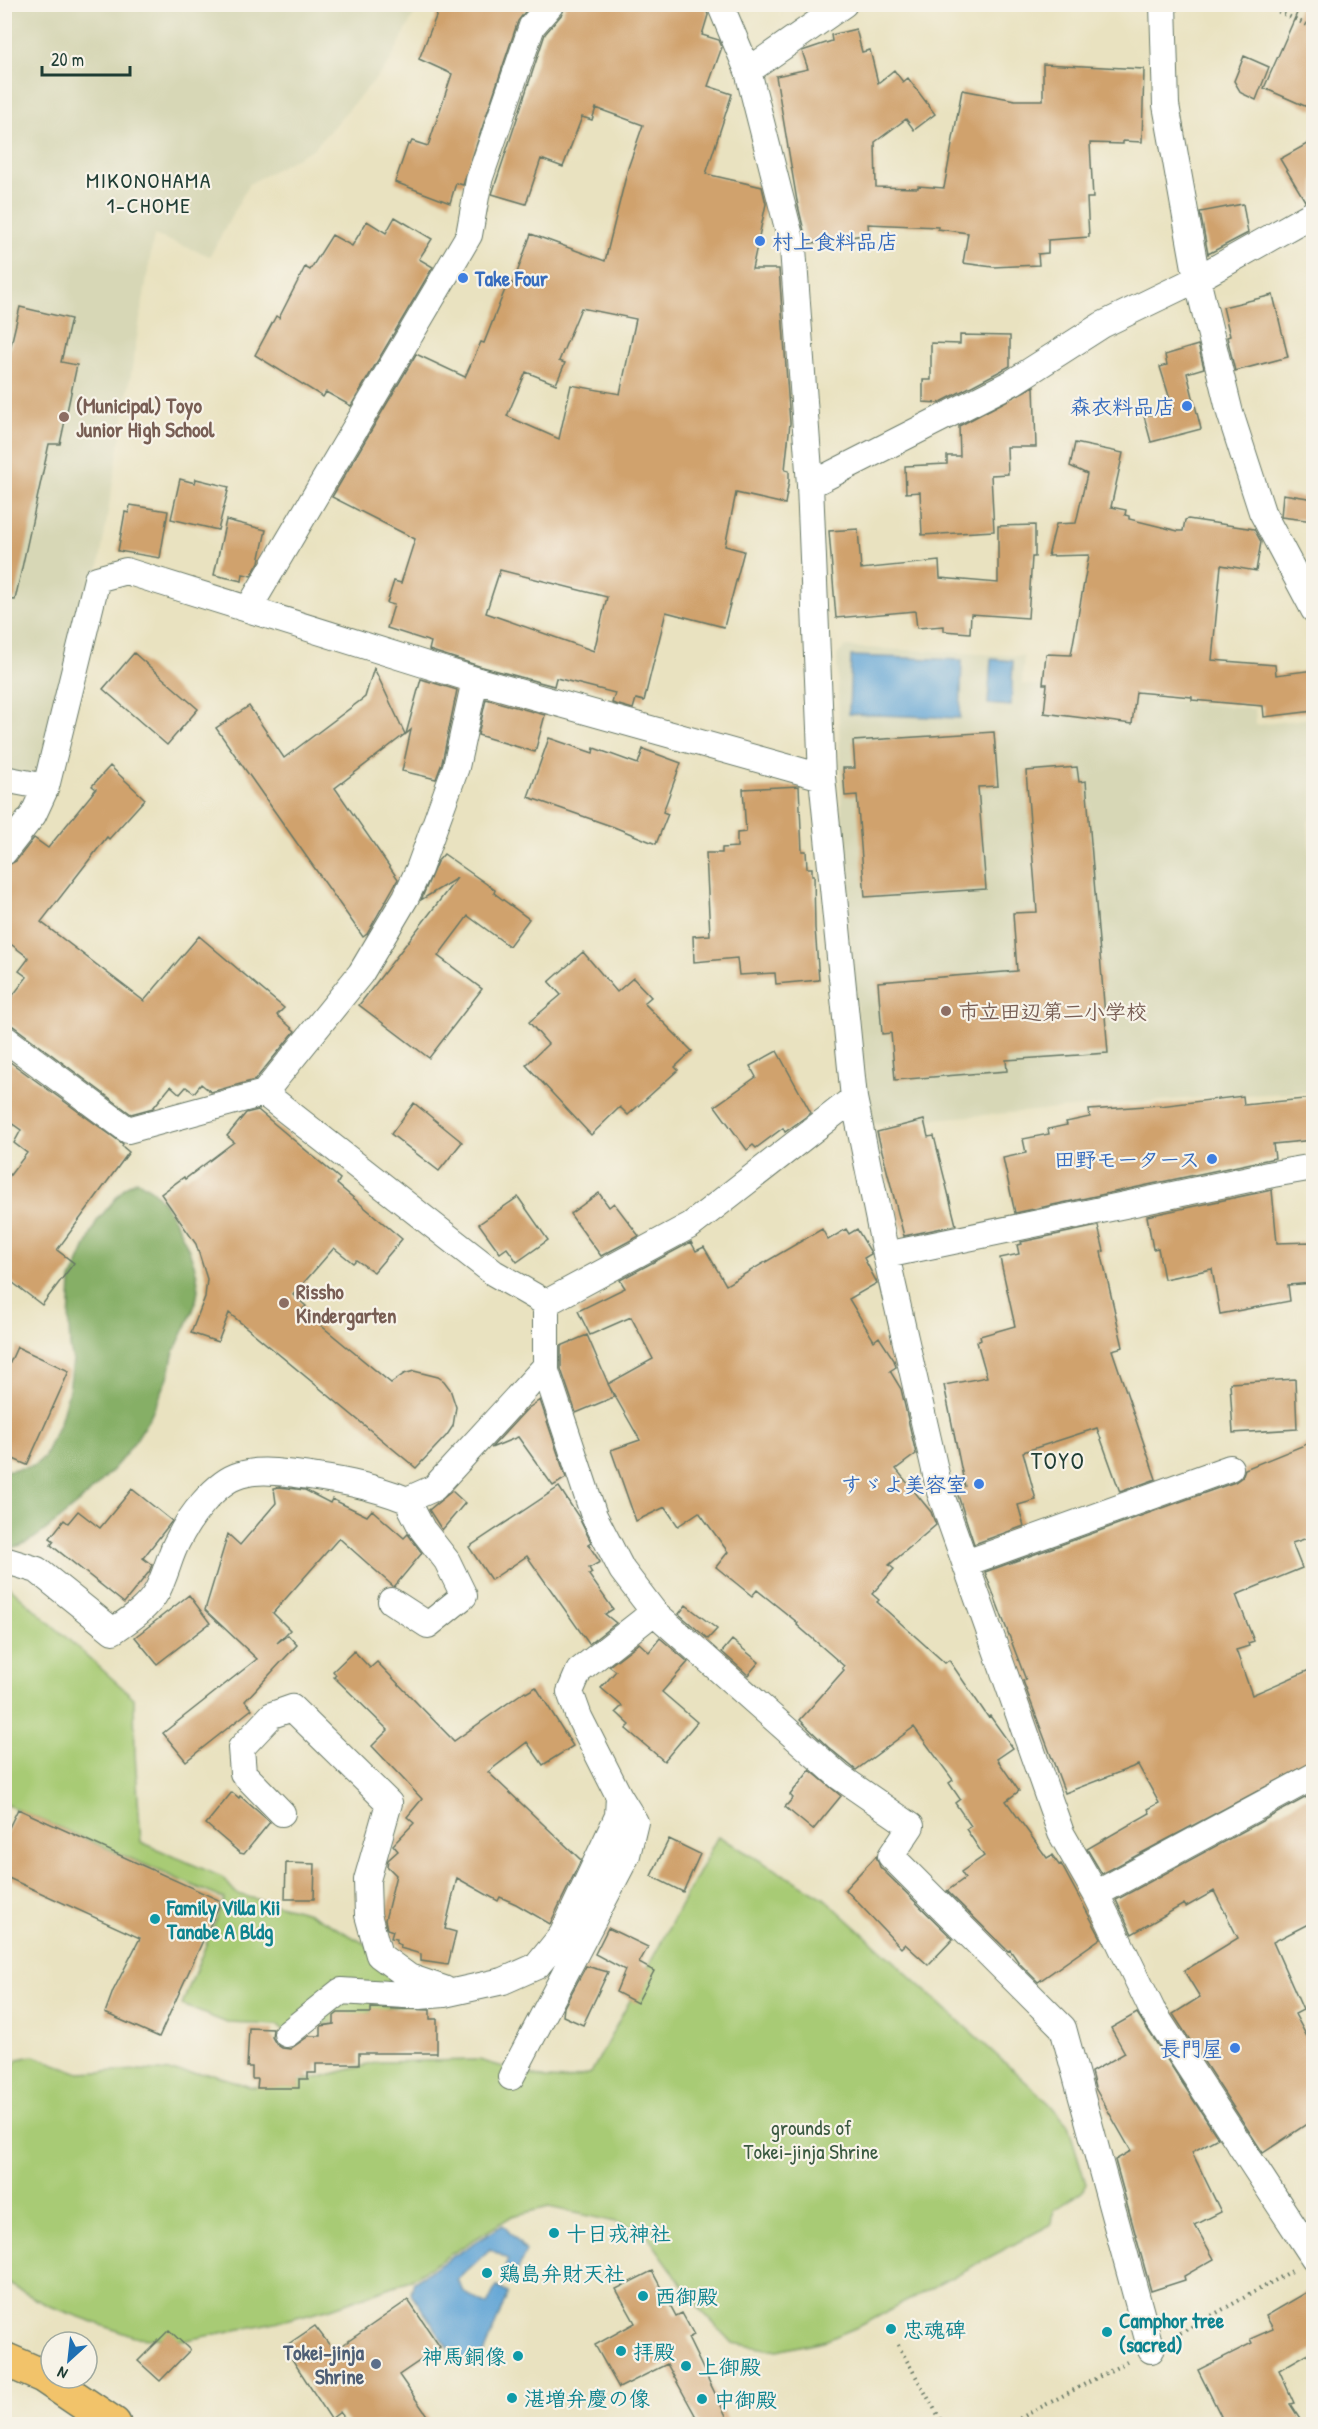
<svg xmlns="http://www.w3.org/2000/svg" width="1318" height="2429" font-family="'Patrick Hand','Klee One',sans-serif">
  <style>
    .built { fill: #d7d7b6 }
    .green { fill: #a8cb75; stroke: #648454; stroke-width: 1.5 }
    .forest { fill: #86af66; stroke: #52764d; stroke-width: 1.5 }
    .water { fill: #61a4d5; stroke: #407084; stroke-width: 1.5 }
    .building { fill: #d0a26d; fill-rule: evenodd }
    .lines { fill: none; stroke-linecap: round; stroke-linejoin: round }
    .street-casing { stroke: #667765; stroke-width: 28 }
    .primary-casing { stroke: #667765; stroke-width: 36 }
    .path { stroke: #667765; stroke-width: 4; stroke-dasharray: 1.5 4.5; stroke-linecap: butt }
    .street { stroke: #fff; stroke-width: 26 }
    .primary { stroke: #f2c36a; stroke-width: 33 }
    .shop-dot { fill: #3f7fe0; stroke: #f7f3e8; stroke-width: 2 }
    .education-dot { fill: #8d6e63; stroke: #f7f3e8; stroke-width: 2 }
    .culture-dot { fill: #0f9aa8; stroke: #f7f3e8; stroke-width: 2 }
    .service-dot { fill: #5c6f8a; stroke: #f7f3e8; stroke-width: 2 }
    .labels { text-anchor: middle; dominant-baseline: central; stroke-width: 4.5; stroke-linejoin: round; paint-order: stroke }
    .shop-label { font-size: 21px; font-weight: bold; fill: #366cbe; stroke: #f7f3e8; text-anchor: end }
    .education-label { font-size: 21px; font-weight: bold; fill: #785e54; stroke: #f7f3e8; text-anchor: start }
    .culture-label { font-size: 21px; font-weight: bold; fill: #0d838f; stroke: #f7f3e8; text-anchor: start }
    .park-label { font-size: 21px; fill: #3a5941; stroke: #f7f3e8 }
    .service-label { font-size: 21px; font-weight: bold; fill: #4e5e75; stroke: #f7f3e8; text-anchor: end }
    .neighbourhood-label { font-size: 22px; letter-spacing: 1.5px; fill: #1f3d34; stroke: #f7f3e8 }
    .quarter-label { font-size: 24px; letter-spacing: 1.5px; fill: #1f3d34; stroke: #f7f3e8 }
  </style>
  <rect width="100%" height="100%" fill="#f7f3e8"/>
  <filter id="ink" filterUnits="userSpaceOnUse"><feTurbulence type="fractalNoise" baseFrequency=".0167" numOctaves="2"/><feDisplacementMap in="SourceGraphic" scale="12" xChannelSelector="R" yChannelSelector="G"/><feConvolveMatrix kernelMatrix="1 2 1 2 8 2 1 2 1" color-interpolation-filters="sRGB"/></filter>
  <filter id="wash" filterUnits="userSpaceOnUse"><feTurbulence type="fractalNoise" baseFrequency=".008" numOctaves="4" result="noise"/><feDisplacementMap in="SourceGraphic" scale="24" xChannelSelector="R" yChannelSelector="G"/><feGaussianBlur stdDeviation="1.35" result="paint"/><feColorMatrix in="noise" values="0 0 0 0 0 0 0 0 0 0 0 0 0 0 0 0 0 1.4 0 .05"/><feComposite in="paint" operator="in"/></filter>
  <g filter="url(#wash)">
    <rect width="100%" height="100%" fill="#e9e2c0"/>
    <path class="built" d="M4 5H419L388 65 314 148 249 184 210 256 154 235 97 579 46 787 5 776Z
      M845 647 1024 656 1022 684 1255 709 1256 725 1313 718V815L1308 822 1314 936 1313 1092 1221 1096 871 1124 854 991 843 855 837 655Z"/>
    <path class="green" d="M4 1582 134 1698 135 1754 141 1842 222 1877 237 1894 309 1913 453 1992 287 2034 277 2025 227 2023 182 2005 224 1899 5 1804Z
      M718 1836 824 1898 1049 2103 1068 2125 1086 2184 1082 2192 1054 2210 1052 2224 862 2325 827 2340 778 2351 732 2343 699 2308 646 2234 616 2222 549 2207 512 2216 408 2281 331 2308 285 2320 187 2340 134 2337 47 2305 5 2282 4 2080 18 2059 34 2056 80 2073 138 2070 213 2074 250 2087 272 2086 317 2078 379 2062 479 2060 546 2079 568 2080 591 2073Z"/>
    <path class="forest" d="M137 1180C142 1184 148 1187 152 1190 171 1207 198 1261 198 1287 198 1309 180 1335 173 1355 171 1362 171 1370 168 1377 145 1438 113 1475 63 1516 46 1530 27 1547 5 1549V1471L34 1466 44 1457 60 1422 69 1390 73 1361 70 1347 69 1324 71 1280 97 1221 125 1187Z"/>
    <path class="water" d="M851 656 962 660 960 718 849 714Z
      M991 659 1013 661 1011 706 988 704Z
      M503 2225 526 2251 517 2272 505 2266 508 2259 490 2249 457 2280 465 2293 487 2305 496 2286 508 2293 483 2354 459 2363 411 2293 414 2281Z"/>
    <g id="blocks">
      <path class="building" d="M441 4H531L518 21 463 185 456 183 450 203 395 182 408 144 410 145 412 141 428 146 452 74 419 59Z
        M566 4H705L708 15 702 35 719 40 722 47 708 86 732 94 706 174 762 187 766 204 752 269H779L790 423 785 470 789 471V481L785 504 736 493 725 546 744 551 724 627 666 612 644 701 636 699 633 709 612 703 615 693 556 678 554 686 479 666 429 650 431 642 387 628 394 605 387 603 394 581 401 583 415 539 332 497 416 354 465 377 481 342 484 343 508 282 513 284 531 234 605 261 628 168 643 125 596 108 592 120 582 117 563 167 541 159 526 204 492 194 545 34 562 14ZM581 308 636 319 620 394 571 385 559 439 507 416 526 372 556 384 565 363 559 361ZM500 570 607 597 594 651 486 613Z
        M1301 4H1314V110L1264 88Z
        M856 29 862 52 870 50 878 83 894 70 903 82 908 78 935 114 914 130 906 119 875 142 876 187 918 188V186L944 188 962 90 1015 100H1043V64L1144 69 1142 142 1123 141V144L1090 143 1093 198H1087L1089 237 1048 240V253L1038 254 1039 265 993 267 963 263 968 233 938 229V227L868 224 869 234 807 244 797 201 776 76 808 69 802 51 832 41 831 35Z
        M1244 56 1269 67 1256 100 1241 93 1234 81Z
        M1314 140V198L1305 201 1280 159Z
        M1243 204 1248 233 1208 254 1200 212Z
        M395 217 432 239 419 259 433 267 351 406 326 392 323 397 255 355 276 316 279 318 305 267 310 270 332 235 352 246 367 221 386 233Z
        M1273 295 1288 357 1235 371 1227 337 1230 336 1223 307Z
        M20 307 71 319 61 362 77 365 60 444H49L15 600 4 599V374Z
        M960 335 1010 336V366L939 403 923 402V380H931V343L960 344Z
        M1198 345 1204 368 1187 373 1201 429 1151 442 1144 416 1173 409 1160 367 1167 365 1165 355Z
        M1034 386 1036 447H1007L1008 474 991 475 994 531 922 535 920 492 906 493 905 466 947 464V456H960L959 426Z
        M1075 443 1123 453 1111 507 1126 510 1125 515 1129 516V519L1178 531H1183L1185 520 1188 519 1254 529 1261 542 1256 571 1221 565 1212 660 1275 665 1276 675 1314 670V711L1264 717 1263 706 1192 700V697L1136 692 1132 724 1044 713 1047 684H1043L1046 654 1071 655 1089 555 1048 556 1056 524 1076 523 1087 474 1070 466Z
        M180 479 195 483 196 479 229 487 218 530 171 519Z
        M1283 494 1314 499V521L1281 517Z
        M130 505 168 511 160 558 118 551 125 512 129 513Z
        M226 520 266 530 259 562 251 576 243 574 242 581 214 575Z
        M1035 525V557H1032L1028 618 971 614 970 633 944 631V626L917 628 915 611 836 618 829 531 858 529 861 569 939 561 940 578 998 583V526Z
        M134 653 198 709 167 745 103 689Z
        M374 668 405 734 335 788 398 879 367 934 363 937 216 728 249 706 284 758 365 697Z
        M421 679 457 690 442 763 436 779 402 771 411 730 406 734Z
        M486 699 545 715 535 752 478 735Z
        M994 732 998 786 978 787 986 889 865 897 857 795 845 796 843 768H855L853 741Z
        M549 738 593 753 594 748 638 764 643 749 681 763 663 812 668 814 656 844 614 827 528 797Z
        M110 766 145 799 109 839 107 837 41 922 144 1001 199 936 284 1008 277 1015 295 1031 255 1080 211 1092 201 1084 194 1093 186 1087 180 1094 171 1086 153 1108 131 1114 13 1026 4 1022V1007L27 977 19 971 29 958 4 939V867L16 861 34 838 48 848 96 789 92 786Z
        M1077 767 1079 782 1086 781 1108 1053 1006 1060 1007 1071 895 1080 891 1033 882 1034 878 982 1017 971 1013 913 1037 912 1026 771Z
        M799 786 802 851H806L807 868H812V875H814L815 928 819 980 776 984 775 973 739 975 737 958 694 962 693 936 710 935 706 853H722V848L737 847V833L746 832 743 789Z
        M444 854 495 890 494 893 529 919 509 946 468 916 438 956 482 989 429 1058 359 1005 457 878 421 900 437 862Z
        M583 952 617 992 633 978 651 997 644 1003 692 1051 675 1067 678 1070 628 1115 620 1107 591 1135 526 1065 548 1044 529 1022 561 995 549 982Z
        M777 1051 811 1113 785 1132 783 1128 756 1148 753 1145 747 1150 715 1106 756 1077 750 1066Z
        M6 1059 123 1144 122 1146 129 1152 57 1250 74 1263 42 1305 4 1276V1183L27 1153 14 1143 21 1130 4 1118V1061Z
        M1243 1096 1244 1105 1314 1098V1140L1273 1144 1275 1158 1015 1213 1003 1158 1026 1153 1023 1139 1049 1134 1048 1129 1067 1125 1066 1122 1090 1117 1089 1110 1160 1105V1106Z
        M414 1103 462 1142 439 1171 391 1134Z
        M258 1110 340 1179 337 1184 402 1239 374 1272 356 1260 353 1263 334 1248 293 1295 306 1306 302 1310 391 1383 404 1374 414 1371 438 1377 444 1381 450 1389 456 1407 453 1426 447 1435 416 1468 229 1313 218 1342 191 1333 205 1297 207 1279 196 1244 161 1194 184 1177 185 1179 234 1142 227 1136 246 1113Z
        M924 1120 928 1137 934 1136 956 1225 904 1236 877 1132Z
        M1272 1190 1277 1243 1312 1242 1314 1283 1288 1285 1290 1301 1220 1314 1212 1269 1164 1279 1158 1248 1153 1249 1147 1216Z
        M599 1193 609 1207 614 1203 639 1236 601 1256 570 1214Z
        M518 1197 548 1240 517 1262 507 1248 500 1253 479 1224Z
        M1098 1226 1104 1251 1101 1252 1123 1347 1112 1350 1156 1479 1120 1492 1097 1428 1023 1452 1036 1500 1018 1505 1024 1526 974 1544 954 1483 961 1480 965 1487 944 1385 987 1377 977 1342 981 1340 980 1336 1015 1326 1000 1258 1019 1254 1017 1245 1022 1244 1021 1242Z
        M822 1229 828 1240 846 1229 849 1234 857 1229 870 1251 871 1254 864 1258 877 1283 849 1299 874 1341 879 1337 894 1360 896 1367 890 1371 901 1389 916 1454 896 1469 931 1512 936 1525 889 1565 894 1569 872 1594 879 1600 877 1602 945 1663 949 1660 988 1717 990 1716 1013 1748 997 1759 1019 1791 1006 1801 1047 1858 1052 1855 1059 1865 1061 1864 1101 1938 1038 1982 1019 1963 1010 1950 1008 1951 947 1891 965 1878 961 1872 984 1856 966 1829 971 1826 955 1803 960 1799 949 1783 953 1780 914 1727 856 1770 828 1747 800 1720 844 1670 842 1668 844 1666 797 1625 798 1623 757 1590 752 1596 716 1567 728 1552 699 1512 678 1526 665 1507 636 1521 611 1450 640 1440 608 1384 653 1359 631 1317 590 1335 578 1311 625 1288 620 1280 691 1242 696 1251 704 1247 726 1285Z
        M587 1335 614 1397 576 1413 561 1369V1346Z
        M17 1347 69 1371 27 1465 4 1455V1376Z
        M1295 1379 1297 1429 1233 1433 1230 1383Z
        M540 1400 566 1478 553 1486 518 1437 491 1448 527 1409Z
        M1314 1441V1536L1292 1543 1302 1568 1236 1595 1254 1641 1248 1643 1249 1646 1236 1650 1252 1695 1314 1668V1761L1102 1874 1087 1849 1150 1813 1148 1809 1159 1803 1138 1765 1065 1793 1023 1681 1026 1680 985 1572 1235 1482 1242 1477 1245 1469Z
        M279 1487 305 1490 330 1503 332 1499 367 1516 372 1510 404 1538 408 1534 422 1553 394 1587 339 1538 273 1613 290 1630 277 1643 288 1635 297 1645 245 1701 252 1709 186 1761 163 1733 257 1659 205 1610 228 1534 240 1545 276 1503 274 1488Z
        M559 1487 578 1516 591 1542 588 1544 600 1562 589 1568 592 1573 589 1575 613 1609 605 1614 616 1623 589 1644 527 1556 491 1580 469 1547Z
        M132 1489 172 1521 143 1558 152 1565 149 1572 124 1603 51 1545 54 1541 50 1538 64 1520 68 1523 78 1511 100 1528Z
        M452 1491 465 1503 442 1530 429 1510Z
        M189 1595 210 1623 157 1664 135 1637Z
        M686 1605 717 1629 708 1639 679 1614Z
        M660 1638 688 1662 662 1692 697 1722 664 1761 626 1729 630 1725 616 1712 622 1706 601 1688 616 1671 609 1666 639 1643 649 1652Z
        M732 1640 759 1662 748 1675 722 1652Z
        M354 1651 370 1668 377 1662 454 1741 525 1691 526 1693 536 1687 573 1746 543 1765 527 1742 488 1772 581 1860 550 1924 516 1904 500 1897 498 1901 457 1878 445 1929 456 1932 448 1965 421 1961V1954L400 1948 401 1945 396 1943 397 1939 391 1938 393 1931 387 1929 385 1920 396 1875 387 1866 388 1860 398 1851 393 1845 414 1823 407 1817 422 1799 372 1746 388 1730 334 1677 336 1675 333 1671Z
        M810 1770 841 1796 813 1830 785 1807 793 1798 790 1795Z
        M232 1792 239 1798 240 1796 270 1822 244 1854 240 1853 206 1824Z
        M1314 1793V1921L1273 1942 1303 2010 1295 2014 1314 2050V2119L1263 2153 1173 2014 1200 1997 1184 1971 1238 1938 1214 1891 1186 1907 1184 1904 1132 1934 1116 1900Z
        M18 1809 221 1901 159 2037 105 2013 113 1991 140 1938 4 1876V1838Z
        M669 1839 700 1854 683 1892 651 1876Z
        M876 1856 880 1867 953 1939 928 1965 905 1944 901 1948 845 1889Z
        M286 1863 315 1864 314 1899H285Z
        M608 1928 648 1947 639 1963 654 1971 637 2003 616 1992 625 1970 595 1954Z
        M586 1966 608 1972 583 2025 563 2016 564 2007Z
        M371 2008 430 2010V2019H437V2053H359V2064H316V2073H308V2079H299V2088H257L258 2079H252V2067H247L249 2028 273 2029 272 2037 276 2044 282 2048 290 2049 309 2036H321V2026L334 2024V2016L338 2013H371Z
        M1137 2013 1218 2138 1192 2152 1221 2212 1195 2225 1214 2259 1184 2276 1185 2280 1151 2291 1115 2160 1131 2151 1095 2088 1091 2072 1125 2053 1111 2028Z
        M652 2271 676 2316 682 2313 694 2335 688 2338 730 2424H700L667 2364 619 2388 595 2345 635 2323 616 2289Z
        M1314 2288V2350L1279 2370 1294 2403 1290 2404 1303 2424H1225L1198 2370 1252 2343 1250 2339 1273 2329 1266 2316Z
        M408 2300 440 2347 399 2375 433 2424H349L340 2412 331 2419 284 2347 315 2326 334 2351Z
        M169 2330 190 2350 160 2381 138 2361Z"/>
    </g>
  </g>
  <g filter="url(#ink)">
    <use href="#blocks" fill-opacity="0" stroke="#667765" stroke-width="1.5"/>
    <g class="lines">
      <g class="street-casing">
        <path id="street" d="M720 4 748 71 793 248 810 485 822 777 854 1098 886 1255 940 1492 1061 1833 1096 1894 1152 2010 1314 2258
          M1163 4 1166 105 1197 279 1230 413 1262 512 1314 610
          M748 71 844 4
          M810 485 1013 382 1102 325 1197 279 1314 213
          M249 608 469 235 479 180 532 26 551 4
          M4 779 46 787 97 579 126 571 475 680 822 777
          M4 852 33 815 46 787
          M4 1038 128 1130 264 1093 361 973 406 897 419 869 456 767 475 680
          M264 1093 494 1273 546 1303
          M886 1255 1273 1174 1314 1167
          M546 1303V1371L594 1516 622 1570 654 1612 840 1777 911 1826 891 1856 1063 2028 1151 2350
          M546 1303 691 1225 854 1098
          M4 1560 37 1570 113 1631C129 1620 147 1609 157 1591 166 1575 169 1556 178 1540 189 1518 215 1482 240 1475 258 1469 277 1472 295 1474 334 1479 370 1485 407 1500L434 1488 546 1366
          M966 1563 1230 1468
          M391 1601 428 1625 464 1596 447 1561 422 1529 407 1500
          M282 1813 243 1773 241 1748 272 1715 292 1708 389 1803 367 1880 368 1915 379 1955 409 1977 444 1989
          M1096 1894 1314 1776
          M287 2034 341 1991 420 1996 444 1994 503 1981 537 1966 562 1935 618 1816 619 1796 579 1717 570 1692 579 1671 654 1612
          M511 2077 627 1855 635 1822 619 1796"/>
      </g>
      <g class="primary-casing">
        <path id="primary" d="M4 2359 43 2376 114 2424"/>
      </g>
      <path class="path" d="M1262 4 1314 28
        M1175 2336 1292 2271
        M898 2345 943 2424
        M1009 2424 1127 2362"/>
      <use href="#street" class="street"/>
      <use href="#primary" class="primary"/>
    </g>
  </g>
  <g class="shop-dot">
    <circle cx="760" cy="241" r="6"/>
    <circle cx="463" cy="278" r="6"/>
    <circle cx="1187" cy="406" r="6"/>
    <circle cx="1212" cy="1159" r="6"/>
    <circle cx="979" cy="1484" r="6"/>
    <circle cx="1235" cy="2048" r="6"/>
  </g>
  <g class="education-dot">
    <circle cx="64" cy="417" r="6"/>
    <circle cx="946" cy="1011" r="6"/>
    <circle cx="284" cy="1303" r="6"/>
  </g>
  <g class="culture-dot">
    <circle cx="155" cy="1919" r="6"/>
    <circle cx="554" cy="2233" r="6"/>
    <circle cx="487" cy="2273" r="6"/>
    <circle cx="643" cy="2296" r="6"/>
    <circle cx="891" cy="2329" r="6"/>
    <circle cx="1107" cy="2332" r="6"/>
    <circle cx="621" cy="2351" r="6"/>
    <circle cx="518" cy="2356" r="6"/>
    <circle cx="686" cy="2366" r="6"/>
    <circle cx="512" cy="2398" r="6"/>
    <circle cx="702" cy="2399" r="6"/>
  </g>
  <circle class="service-dot" cx="376" cy="2364" r="6"/>
  <g class="labels">
    <g class="shop-label">
      <text x="772" y="241" text-anchor="start">村上食料品店</text>
      <text x="475" y="278" text-anchor="start">Take Four</text>
      <text x="1175" y="406">森衣料品店</text>
      <text x="1200" y="1159">田野モータース</text>
      <text x="967" y="1484">すゞよ美容室</text>
      <text x="1223" y="2048">長門屋</text>
    </g>
    <g class="education-label">
      <text x="76" y="405">(Municipal) Toyo<tspan x="76" dy="24">Junior High School</tspan></text>
      <text x="958" y="1011">市立田辺第二小学校</text>
      <text x="296" y="1291">Rissho<tspan x="296" dy="24">Kindergarten</tspan></text>
    </g>
    <g class="culture-label">
      <text x="167" y="1907">Family Villa Kii<tspan x="167" dy="24">Tanabe A Bldg</tspan></text>
      <text x="566" y="2233">十日戎神社</text>
      <text x="499" y="2273">鶏島弁財天社</text>
      <text x="655" y="2296">西御殿</text>
      <text x="1119" y="2320">Camphor tree<tspan x="1119" dy="24">(sacred)</tspan></text>
      <text x="903" y="2329">忠魂碑</text>
      <text x="633" y="2351">拝殿</text>
      <text x="506" y="2356" text-anchor="end">神馬銅像</text>
      <text x="698" y="2366">上御殿</text>
      <text x="524" y="2398">湛増弁慶の像</text>
      <text x="714" y="2399">中御殿</text>
    </g>
    <g class="park-label">
      <text x="811" y="2127">grounds of<tspan x="811" dy="24">Tokei-jinja Shrine</tspan></text>
    </g>
    <g class="service-label">
      <text x="364" y="2352">Tokei-jinja<tspan x="364" dy="24">Shrine</tspan></text>
    </g>
    <g class="neighbourhood-label">
      <text x="149" y="180">MIKONOHAMA<tspan x="149" dy="25">1-CHOME</tspan></text>
    </g>
    <g class="quarter-label">
      <text x="1058" y="1460">TOYO</text>
    </g>
  </g>
  <rect width="1318" height="2429" fill="none" stroke="#f7f3e8" stroke-width="24"/>
  <g transform="translate(69 2360) rotate(207)"><circle r="28" fill="#f7f3e8" stroke="#a1aaa0" stroke-width="1.5"/>
  <path d="M0-4.5L10 22L0 15L-10 22Z" fill="#1f6fb2"/>
  <text y="-9" font-size="16" font-weight="bold" text-anchor="middle" fill="#1f3d34">N</text>
  </g>
  <path d="M42 66v9h88v-9" fill="none" stroke="#1f3d34" stroke-width="3"/>
  <text x="51" y="66" font-size="18" fill="#1f3d34" stroke="#f7f3e8" stroke-width="4.5" paint-order="stroke">20 m</text>
</svg>
